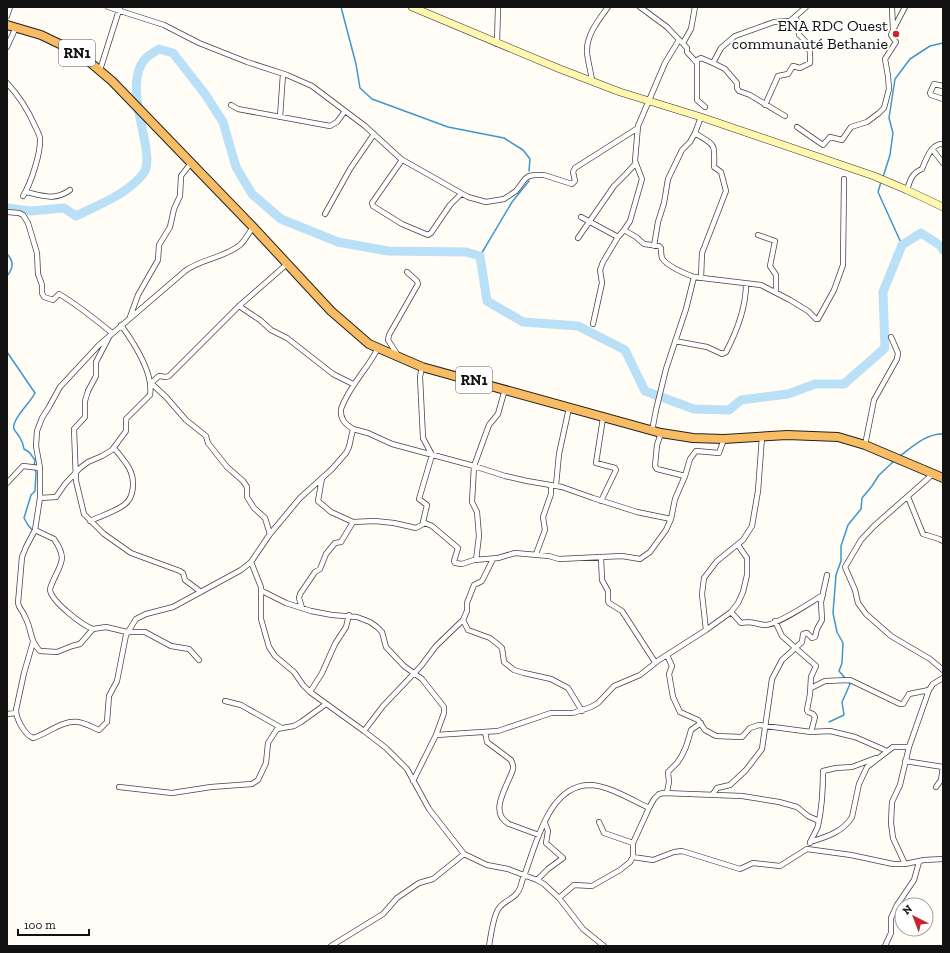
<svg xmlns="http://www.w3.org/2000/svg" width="950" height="953" font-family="'Zilla Slab',serif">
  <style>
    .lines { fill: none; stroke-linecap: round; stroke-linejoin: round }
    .stream { stroke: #3f96cf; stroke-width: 1.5 }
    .river { stroke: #b9e0f7; stroke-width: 9 }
    .minor-casing { stroke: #444; stroke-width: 6 }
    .secondary-casing { stroke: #333; stroke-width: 8 }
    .trunk-casing { stroke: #222; stroke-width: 10 }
    .minor { stroke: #fff; stroke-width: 4.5 }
    .secondary { stroke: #fff6b0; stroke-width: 7 }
    .trunk { stroke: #f7bc64; stroke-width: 8 }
    .poi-dot { fill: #c4262e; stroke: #fff; stroke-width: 1.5 }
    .labels { text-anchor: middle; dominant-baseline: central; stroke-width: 4; stroke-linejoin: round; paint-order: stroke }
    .shield { fill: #fff; stroke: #585858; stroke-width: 1 }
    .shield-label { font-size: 15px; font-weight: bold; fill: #111 }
    .poi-label { font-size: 16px; fill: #111; stroke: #fff; text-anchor: end }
  </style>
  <rect width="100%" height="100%" fill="#fffdf5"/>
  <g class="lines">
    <path class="stream" d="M341 7 356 64 360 88 372 99 448 127 504 138 523 150 530 159 529 171
      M883 177 890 155 893 133 889 118 895 79 910 59 930 46 943 43
      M881 182 878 192 902 245
      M7 254C14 261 13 269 7 276
      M480 256 512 202 529 181
      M7 352 35 393C31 402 11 420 14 429 16 433 20 436 21 440 23 442 23 446 24 449L29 452 35 460 34 466
      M900 456C912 447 927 433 943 434
      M34 532 28 525 24 518 31 495 35 491 36 473 35 469
      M829 722 844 715 842 702 850 684 839 671 842 663 843 643 837 632 833 613 836 575 841 561V546L848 525 861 509 862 498 872 486 879 475 894 461"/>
    <path class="river" d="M7 208 30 211 64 208 76 216C100 204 126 195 143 174 159 155 119 86 146 58 150 54 155 52 159 49L173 53 205 94 223 122 236 167 252 194 281 219 338 242 388 251 466 252 480 256 487 301 523 322 578 326 625 350 645 391 694 409 729 410 741 400 788 394 815 384H844L885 348 883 292 902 245 921 233 941 246 943 250"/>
    <g class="minor-casing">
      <path id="minor" d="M108 7 164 25 199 43 247 62 287 75 312 86 365 126 401 159 468 197 486 202 504 199 516 191 525 179 529 176 535 175H544L572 184 575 181 573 172 575 168 638 128
        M640 7 667 27 687 48V52L697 63V100L705 107
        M7 16 10 7
        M894 28 905 7
        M683 43 691 29 695 7
        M497 44 498 7
        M7 47 16 27
        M695 61 701 58 713 63 721 48 735 36 774 22 790 21 806 7
        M713 63 725 69 737 83V88L739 91 750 95 785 116
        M100 70 120 7
        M592 81C591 72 588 62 587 53 586 35 598 21 608 7
        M7 83C19 96 28 110 35 126 37 130 39 134 40 138 41 153 31 183 23 196
        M943 86 934 84 930 93 931 95 943 99
        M231 105 238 109 330 126 337 122 345 111
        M765 105 778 76 788 74 793 66 800 68 810 63C811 50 809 43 799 35L798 22 795 17
        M280 117 283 74
        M797 127 823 145 830 137 842 140 851 127 867 122 879 113 884 108 889 89 888 76 885 59 896 42 891 35 893 30 892 7
        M695 133C715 146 715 142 714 167L721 172 726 191 702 253 701 278
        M932 149 943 163
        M402 160 372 203 373 206 402 224 428 235 431 233 450 205 461 194
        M907 190C910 180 912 173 922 169 926 160 931 143 943 144
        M26 192C43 196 55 201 70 190
        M7 212 19 213 23 215 28 223 37 253 38 274 42 285V293L44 297 53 300 59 294C78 305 95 319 112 333
        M325 214 350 169 374 134
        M581 217 618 237 624 230 636 237 644 244 659 246 661 248C661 251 661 255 662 258 667 266 686 274 694 277L686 309 666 369 656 410 652 431
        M624 230 630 221 642 179 635 161 638 126 665 63 679 40
        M758 235 775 241 770 266 776 275V292
        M578 238 614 186 626 174 636 163
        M654 246 658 222 664 203 668 179 682 150 690 142 695 133 701 117
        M694 277 761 285 790 300 808 311 816 319H818L834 290 843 265 844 179
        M239 306 260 320 271 330 287 338 333 374 353 384
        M130 317 138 295 158 260 159 245 170 227 174 209 180 196 181 176 191 163
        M593 324 602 283 600 270 603 262 618 237
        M109 337 96 362V376L88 391 85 401V417L74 429 76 481 84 514 104 534 131 553 180 571 183 573 185 580 201 592
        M675 341 707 347 722 354 726 352C737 331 746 309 746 284
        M397 354 388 340 389 335 418 284 417 281 407 272
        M422 367 420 377 423 438 432 455 419 499 427 505 423 522
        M151 383 166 397 186 420 206 436 208 443 227 467 243 481 247 487V497L254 508 265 518 270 534
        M151 383 159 376 166 377 169 376 239 306 287 264
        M353 429 368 433 392 444 474 466 505 476 527 481 562 487 593 498 637 512 671 519
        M661 433 657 445 655 466 657 469 685 476
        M865 445 874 400 897 359 898 353 891 337
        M933 474 874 526 861 540 845 567 855 590 858 603 866 614 891 636 930 659 943 670
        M322 478 318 501 331 512 353 522 375 521 394 523 416 528 425 523 432 526 458 548 454 561 455 563 462 564 474 560 498 558 515 553 549 556 559 559 622 556 640 559 650 552 666 530 671 519 675 499 685 476 690 459 696 451 719 453 724 439
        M7 483 23 466 40 468
        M556 485 559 454 569 408
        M908 497 923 534 939 539 943 541
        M40 498 56 497 65 484 80 468 88 462 102 456 112 450 126 431V419L150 395C154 373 134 343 121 325
        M601 501 616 470 615 468 596 463 603 418
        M90 521C101 516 114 512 124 505 135 497 135 479 129 468 125 461 119 454 114 448
        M35 530 54 539C67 558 62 562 53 581 52 584 50 587 50 590 52 602 82 625 93 629
        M536 554 545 530 543 517 551 494V485
        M601 557 602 580 608 591V601L609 603 622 611 655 662
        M476 560 479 536 477 512 472 502 474 466 489 425 498 414 505 389
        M251 562 261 587V619L269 647 275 656 294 672 303 685 310 692 364 731 386 748 407 769 429 809 464 854 487 865 508 869 537 880 544 884 559 898 583 929 604 946
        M262 591 286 603 311 611 332 615 357 617 370 622 377 627 382 632 386 647 404 666 422 679 444 707V713L436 735
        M302 608 299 598 300 594 315 572 320 569 326 554 335 543 341 542 353 522
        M731 612 741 623C752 620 757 625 766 625 779 624 811 602 823 595
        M463 620 468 630 490 638 500 646 502 648 504 662 514 670 524 673 551 679 568 688 582 711
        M775 621 782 636 816 666 811 677 810 694 807 710 808 712 813 714 815 717 811 732
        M706 630 731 612 738 603 743 592 747 575V558L738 545
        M33 642 24 673 16 710C16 719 25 735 33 738 47 734 62 720 78 722 85 723 92 727 99 730L107 722 109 696 117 681 126 635 136 619 146 614 173 607 241 570 251 562 270 534 300 498 332 469 346 453 349 447 353 429C345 424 340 419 341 409 349 386 367 370 378 348
        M667 655 672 666 669 674 673 697 680 712 698 720 705 730 716 736 742 737 750 728 759 725 811 732 830 731 855 737 887 751
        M199 660 189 649 171 646 145 632H127L106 627 93 629 80 644 72 646 57 652 40 651C29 640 32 629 25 617 23 611 19 609 18 603L22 557 26 547 35 530 40 498V468L36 446 37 431 42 418 49 407 60 387 99 345 185 271C201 259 224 258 240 245 245 240 249 233 253 227
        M811 688 825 681 850 680 900 704H903L909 694 929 690
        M310 692 322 673 335 644 346 627 349 615
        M225 701 241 705 280 727
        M7 714 16 713
        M364 731 383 706 421 666 436 646 463 620 467 611V603L474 585 482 581 493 559
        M485 732 487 742 511 760C512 763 514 766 513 769 509 784 487 812 509 824L539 835
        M905 761 943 767
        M413 781 436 735 498 731 551 713H573L591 707 598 703 614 686 640 675 659 660 706 630 702 594 704 578 717 561 743 540 752 526 758 491 762 437
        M119 787 172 793 211 787 252 784 258 780 266 763 268 743 277 729 294 726 301 722 326 704
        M936 787 941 780 943 767
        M667 792 669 782 668 772C671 769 674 766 677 763 685 753 688 741 691 730L701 723
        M713 794 717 788 730 785 746 770 762 749 772 679 782 660 802 642 803 634 807 633 812 638 815 637 817 629 822 620 821 602 827 575
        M599 822 604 833 633 843
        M810 842C826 837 843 832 852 817L859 784 867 767 893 747H909
        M810 843C812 837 816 832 818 826 822 808 823 789 823 771L836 768 852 767 876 758
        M633 857 653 860 674 852 682 851 740 869 753 863 780 866 807 849 851 855 893 864H905L924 860 943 859
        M905 864 893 838 891 823 892 802 900 785 909 747 929 690 933 684 943 678
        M537 880 548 869 563 858 546 843 548 831 545 823
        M559 898 574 885 592 886 620 870 630 862 633 857V843L649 808 654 799 659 794 664 793 742 796 779 802 797 807 808 816 819 821
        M331 946 383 914 397 898 419 883 433 879 464 854
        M489 946C491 935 493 916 499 908 504 901 513 899 517 893 520 890 521 885 522 881 535 851 546 786 589 785 608 785 632 800 649 808
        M885 946 891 933V918L897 905 914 880 919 862"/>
    </g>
    <g class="secondary-casing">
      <path id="secondary" d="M412 7 560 69 620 92 701 117 874 176 907 190 943 207"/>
    </g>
    <g class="trunk-casing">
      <path id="trunk" d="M7 25 41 35 68 48 86 59 112 81 253 227 331 311 369 344 422 367 661 433 693 438 724 439 787 435 838 437 865 445 943 478"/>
    </g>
    <use href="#minor" class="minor"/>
    <use href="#secondary" class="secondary"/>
    <use href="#trunk" class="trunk"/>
  </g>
  <circle class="poi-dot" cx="896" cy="34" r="4"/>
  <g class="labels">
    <g class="shield">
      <rect x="59" y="40" width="36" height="26" rx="3"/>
      <rect x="456" y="367" width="36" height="26" rx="3"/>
    </g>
    <g class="shield-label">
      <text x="77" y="53">RN1</text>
      <text x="474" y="380">RN1</text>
    </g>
    <g class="poi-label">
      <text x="888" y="25">ENA RDC Ouest<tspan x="888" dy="18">communauté Bethanie</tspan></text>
    </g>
  </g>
  <rect width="950" height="953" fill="none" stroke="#111111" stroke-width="16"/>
  <g transform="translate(914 917) rotate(318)"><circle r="19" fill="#ffffff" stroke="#a0a0a0"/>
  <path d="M0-3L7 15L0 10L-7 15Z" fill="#c4262e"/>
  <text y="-6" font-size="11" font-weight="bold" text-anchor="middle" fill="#111111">N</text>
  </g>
  <path d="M18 929v6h71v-6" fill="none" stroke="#111111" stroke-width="2"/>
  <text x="24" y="929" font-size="12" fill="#111111" stroke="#ffffff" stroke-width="3" paint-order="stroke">100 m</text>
</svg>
